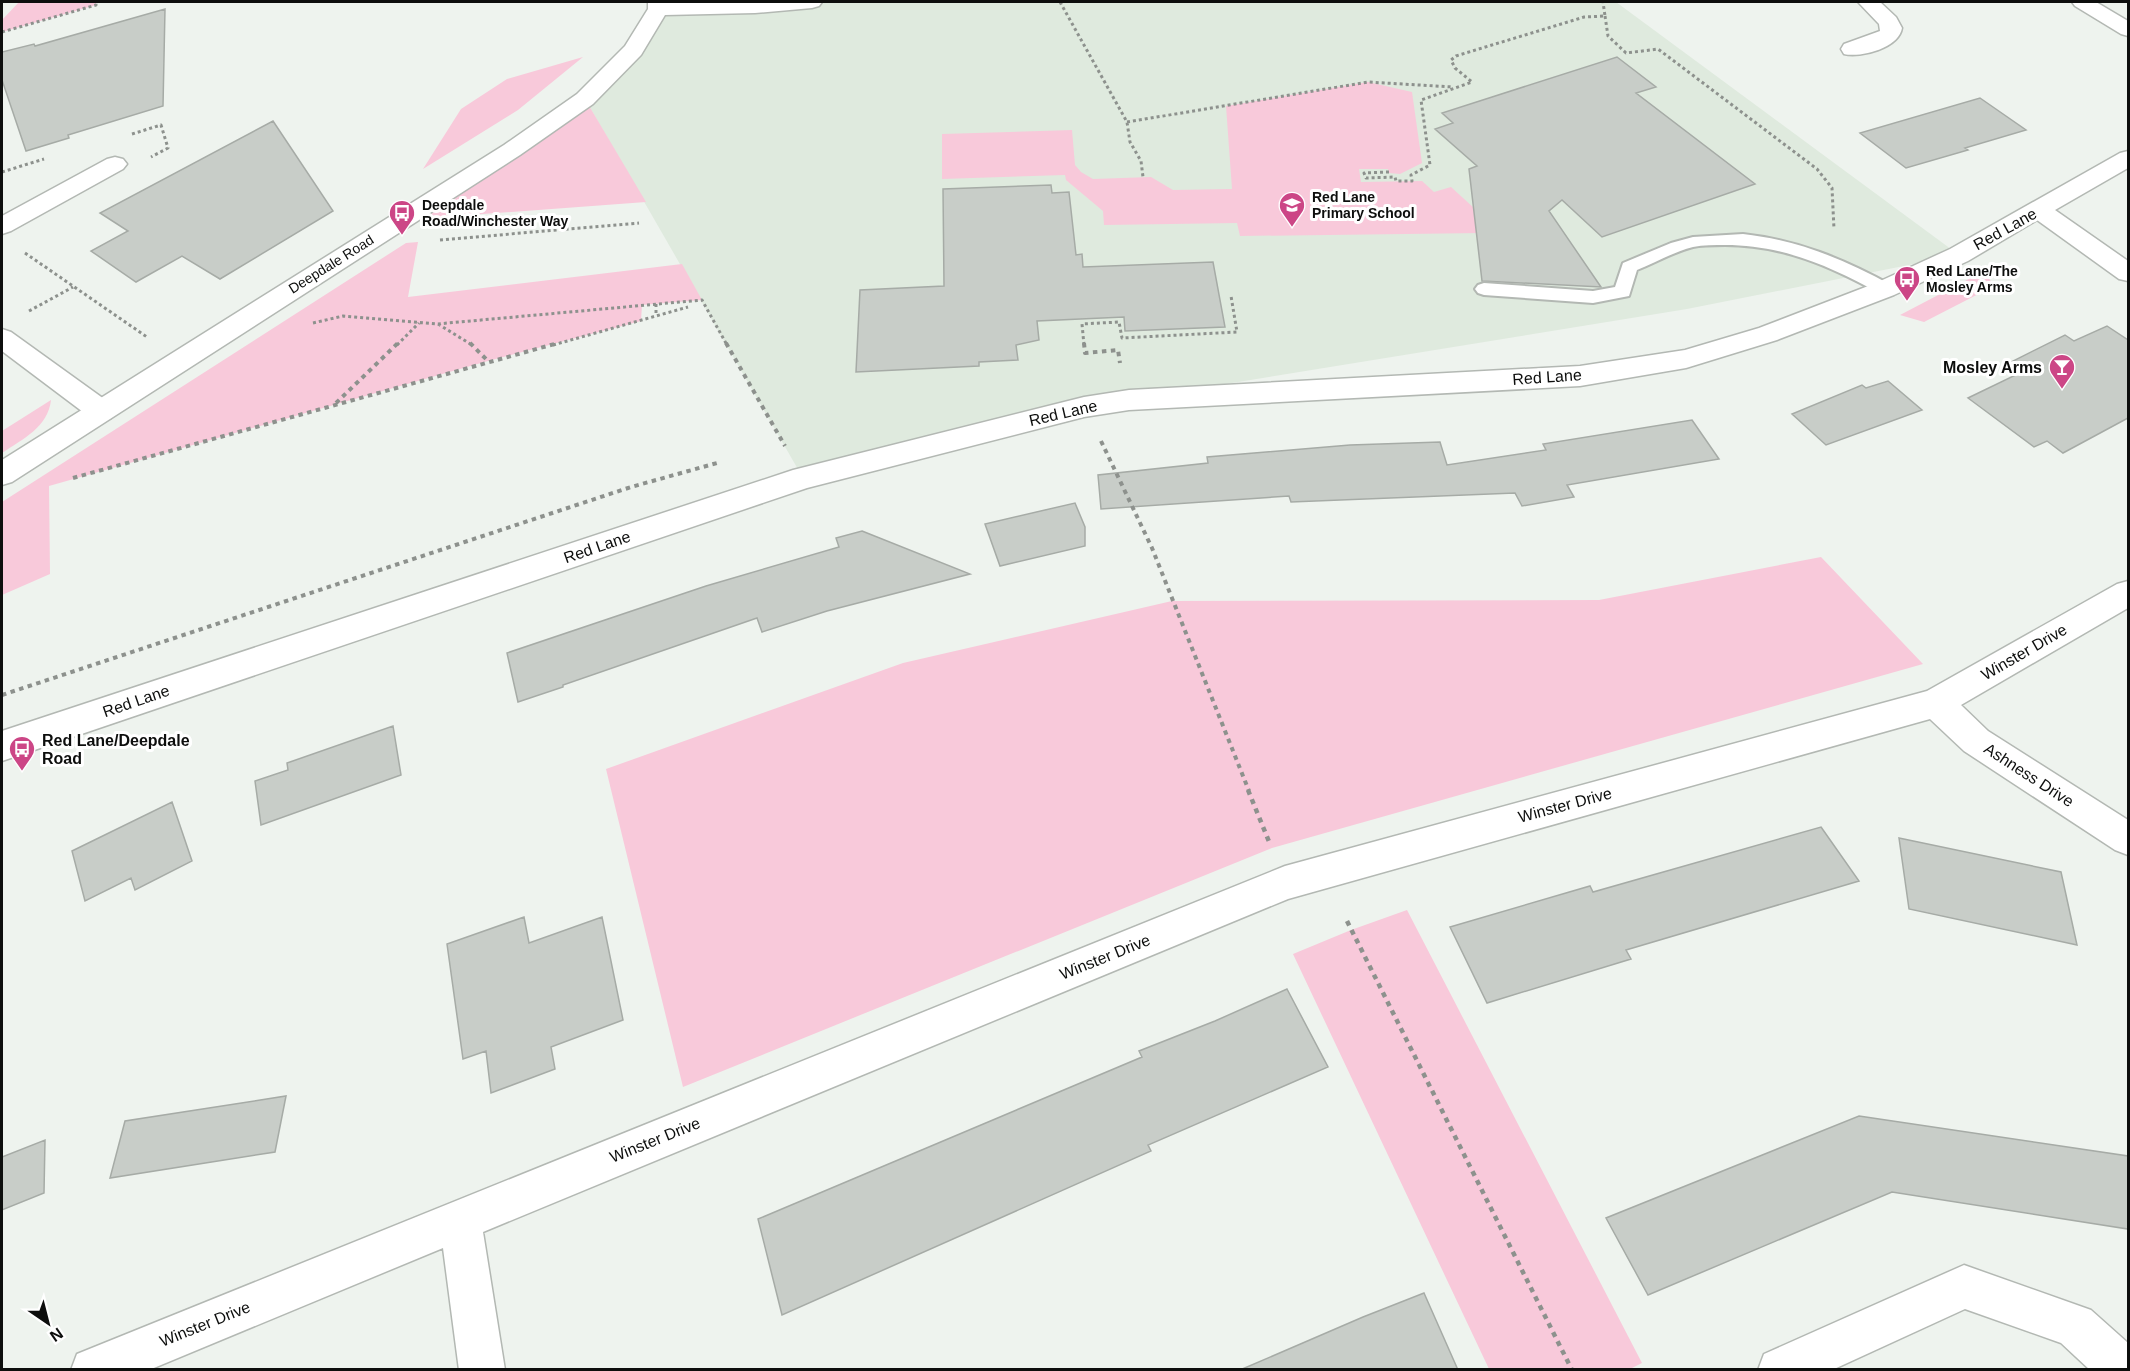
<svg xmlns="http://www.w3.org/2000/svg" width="2130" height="1371" font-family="Arial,sans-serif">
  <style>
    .built { fill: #dfeade }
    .green { fill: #f8c9da }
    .building { fill: #c8cdc8; stroke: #a6aba6; stroke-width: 1.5 }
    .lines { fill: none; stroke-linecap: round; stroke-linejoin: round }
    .lane-casing { stroke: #b3b8b3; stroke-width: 4 }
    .street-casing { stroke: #b3b8b3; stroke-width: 3 }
    .secondary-casing { stroke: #b3b8b3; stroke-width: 3 }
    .path-far2 { stroke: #8d918d; stroke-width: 3; stroke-dasharray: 3 3; stroke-linecap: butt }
    .path-far1 { stroke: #8d918d; stroke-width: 4; stroke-dasharray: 4.5 4.5; stroke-linecap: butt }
    .path { stroke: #8d918d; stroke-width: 4.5; stroke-dasharray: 5 5; stroke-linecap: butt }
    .lane { fill: #fff; fill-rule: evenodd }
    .street { fill: #fff; fill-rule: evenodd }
    .secondary { fill: #fff; fill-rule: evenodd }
    .labels { text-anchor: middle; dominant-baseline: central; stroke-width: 6; stroke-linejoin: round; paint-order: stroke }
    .far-poi-label { font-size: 14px; font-weight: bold; fill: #0d0e0d; stroke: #fff; text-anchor: start }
    .far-street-label { font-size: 14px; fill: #0d0e0d; stroke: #fff }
    .street-label { font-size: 16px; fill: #0d0e0d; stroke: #fff }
    .poi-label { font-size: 16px; font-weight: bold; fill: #0d0e0d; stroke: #fff; text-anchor: end }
  </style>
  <rect width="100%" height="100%" fill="#eef3ee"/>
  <path class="built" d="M812 2H1616L1959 255 1687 309 1084 407 803 478 585 99 658 9 755 7Z"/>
  <path class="green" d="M19 2H96V5L2 32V20Z
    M583 57 518 110 423 169 461 109 507 79Z
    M1368 82 1412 92 1422 163 1400 174 1389 173 1388 169H1359L1361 182 1422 181 1434 192 1451 187 1474 208 1483 233 1240 236 1237 223 1104 225 1103 211 1066 180 1065 175 942 179V134L1072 130 1075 165 1081 172 1093 179 1151 177 1173 190 1232 189 1226 106Z
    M585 99 646 202 401 220Z
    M418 242 408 297 682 264 702 300 642 305 641 321 488 361 49 486 50 574 2 595V502L406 243Z
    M1984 271 1994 286 1924 322 1900 315Z
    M51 400C48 427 23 439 2 453V431Z
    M1821 557 1923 664 1272 848 683 1087 606 769 903 663 1172 601 1599 600Z
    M1407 910 1642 1363 1628 1370 1489 1369 1293 954 1351 930Z"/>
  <path class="building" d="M165 9 163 106 68 135 69 138 26 151 2 80V52L34 44 35 46Z
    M1617 57 1656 87 1636 93 1755 184 1602 237 1562 200 1549 211 1601 287 1482 281 1469 169 1477 166 1435 129 1453 123 1442 113Z
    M1980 98 2026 130 1965 148 1968 150 1906 168 1860 133Z
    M273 121 333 211 220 279 182 256 136 282 91 251 128 231 100 213Z
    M1051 185 1052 193 1069 192 1076 255 1082 254 1083 267 1213 262 1225 327 1125 331 1124 317 1037 321 1039 340 1016 345 1018 360 979 362V366L856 372 860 290 944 286 943 189Z
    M2107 326 2128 340V418L2063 453 2047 441 2034 447 1968 398 2024 371 2011 362 2065 335 2074 341Z
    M1888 381 1922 410 1826 445 1792 414 1862 385 1866 388Z
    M1692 420 1719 459 1567 485 1574 497 1522 506 1515 493 1291 502 1289 496 1101 509 1098 475 1208 463 1207 457 1350 445 1440 442 1447 465 1546 450 1543 444Z
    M1075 503 1085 527V546L1000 566 985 524Z
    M862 531 970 574 827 611 762 632 757 618 563 685V687L518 702 507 653 706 586 839 547 836 538Z
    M393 726 401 775 261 825 255 781 288 770 287 763Z
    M172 802 192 861 135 890 131 878 85 901 72 851Z
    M1821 827 1859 881 1626 950 1631 959 1487 1003 1450 927 1590 886 1593 892Z
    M1899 838 2061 872 2077 945 1909 909Z
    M524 917 529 943 602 917 623 1020 551 1047 555 1069 491 1093 486 1051 463 1059 447 944Z
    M1287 989 1328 1067 1148 1145 1151 1151 782 1315 758 1219 1142 1057 1139 1051 1215 1021Z
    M286 1096 275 1152 110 1178 125 1121Z
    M1859 1116 2128 1156V1229L1892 1192 1648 1295 1606 1218Z
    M45 1140 44 1193 2 1210V1157Z
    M1424 1293 1458 1370H1240L1363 1317Z"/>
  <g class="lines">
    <g class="lane-casing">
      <path id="lane" d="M1743 234C1797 240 1844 259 1891 285L1894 289 1891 293H1879C1830 266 1782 245 1725 245 1715 245 1703 245 1693 247 1673 252 1655 263 1637 270L1629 296 1593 303 1484 295 1478 293 1475 289 1478 285 1484 283 1593 291 1615 287 1623 263 1671 243 1693 237Z"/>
    </g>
    <g class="street-casing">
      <path id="street" d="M1858 2H1880L1896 17 1902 28C1899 48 1861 58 1844 54L1841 49 1844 44 1880 31 1879 24Z
        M2072 2H2096L2128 21V36L2121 34 2075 6Z
        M2128 151V168L2055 210 2128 261V281L2119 279 2037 220 1968 261 1894 295 1777 340 1686 368 1580 386 1129 410 1084 417 807 488 2 761V731L793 470 1084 397 1129 390 1580 366 1685 350 1759 328 1876 283 1950 249 2120 153Z
        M115 157 123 159 127 164 123 169 11 231 2 234V216L107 159Z
        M2 329 11 332 111 404 115 411 111 418 101 421 91 418 2 351Z
        M2128 581V608L1961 705 1988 731 2128 820V855L2115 850 1964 751 1930 719 1288 899 483 1232 505 1370H459L443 1248 149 1370H71L77 1354 1285 866 1927 691 2117 584Z
        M1964 1265 2091 1310 2128 1343V1370H2090L2061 1343 1965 1309 1832 1370H1758L1764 1354Z"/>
    </g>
    <g class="secondary-casing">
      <path id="secondary" d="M648 2H822L819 6 812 8 755 13 665 15 641 55 593 104 520 155 12 482 2 485V460L504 145 577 94 625 46 648 9Z"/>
    </g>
    <path class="path-far2" d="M1060 2 1127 122 1130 142 1141 161 1143 177
      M1605 16 1608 36 1626 53 1658 49 1817 169 1832 188 1834 229
      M2 32 96 5V2
      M1127 122 1368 82 1453 87
      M132 134 161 125 168 148 151 157
      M2 172 44 159
      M1389 172 1364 173 1366 178 1395 177 1396 181H1412L1411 175 1430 165 1421 100 1472 82 1455 68 1451 60 1456 56 1584 17 1605 16 1603 2
      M440 240 639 223
      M25 253 147 337
      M656 304V316
      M29 311 73 287
      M313 323 343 316 437 324 702 300 727 345
      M438 324 472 345
      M397 345 419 323
      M553 345 688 307
      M1084 345 1082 324 1119 322 1122 338 1237 332 1231 296"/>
    <path class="path-far1" d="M470 343 488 361
      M726 343 785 446
      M1084 343 1085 353 1118 350 1120 363
      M336 403 398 343
      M1101 441 1152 548 1249 791
      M73 478 558 343
      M2 695 631 487 717 463"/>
    <path class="path" d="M1248 790 1270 844
      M1347 921 1572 1370"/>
    <use href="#lane" class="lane"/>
    <use href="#street" class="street"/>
    <use href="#secondary" class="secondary"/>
  </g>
  <defs>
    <g id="school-pin" transform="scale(1.35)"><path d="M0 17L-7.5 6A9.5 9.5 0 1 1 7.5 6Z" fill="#cc4686" stroke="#fff"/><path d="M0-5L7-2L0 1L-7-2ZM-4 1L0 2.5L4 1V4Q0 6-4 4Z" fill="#fff"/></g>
    <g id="bus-pin" transform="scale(1.35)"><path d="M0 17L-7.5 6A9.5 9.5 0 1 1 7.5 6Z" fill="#cc4686" stroke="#fff"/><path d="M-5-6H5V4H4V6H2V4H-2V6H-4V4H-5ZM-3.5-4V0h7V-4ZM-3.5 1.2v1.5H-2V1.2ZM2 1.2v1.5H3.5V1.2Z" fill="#fff"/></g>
    <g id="bar-pin" transform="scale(1.35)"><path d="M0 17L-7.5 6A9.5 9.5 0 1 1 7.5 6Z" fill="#cc4686" stroke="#fff"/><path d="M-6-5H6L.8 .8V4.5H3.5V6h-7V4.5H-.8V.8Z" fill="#fff"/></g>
  </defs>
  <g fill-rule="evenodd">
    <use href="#school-pin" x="1292" y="205"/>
    <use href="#bus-pin" x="402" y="213"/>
    <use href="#bus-pin" x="1907" y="279"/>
    <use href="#bar-pin" x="2062" y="367"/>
    <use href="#bus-pin" x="22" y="749"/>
  </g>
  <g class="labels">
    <g class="far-poi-label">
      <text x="1312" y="197">Red Lane<tspan x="1312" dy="16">Primary School</tspan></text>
      <text x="422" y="205">Deepdale<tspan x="422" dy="16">Road/Winchester Way</tspan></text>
      <text x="1926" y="271">Red Lane/The<tspan x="1926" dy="16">Mosley Arms</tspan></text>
    </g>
    <g class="far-street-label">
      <text transform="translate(331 264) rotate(-32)">Deepdale Road</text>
    </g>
    <g class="street-label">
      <text transform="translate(2005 229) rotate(-29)">Red Lane</text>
      <text transform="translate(1547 377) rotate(-4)">Red Lane</text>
      <text transform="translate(1063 413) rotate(-13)">Red Lane</text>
      <text transform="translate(597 547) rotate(-19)">Red Lane</text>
      <text transform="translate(2024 652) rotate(-30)">Winster Drive</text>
      <text transform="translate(136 701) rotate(-19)">Red Lane</text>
      <text transform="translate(2029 775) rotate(33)">Ashness Drive</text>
      <text transform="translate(1565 805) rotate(-15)">Winster Drive</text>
      <text transform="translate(1105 957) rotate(-22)">Winster Drive</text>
      <text transform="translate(655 1140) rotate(-22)">Winster Drive</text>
      <text transform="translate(205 1324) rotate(-22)">Winster Drive</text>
    </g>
    <g class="poi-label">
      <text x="2042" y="367">Mosley Arms</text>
      <text x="42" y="740" text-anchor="start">Red Lane/Deepdale<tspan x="42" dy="18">Road</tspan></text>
    </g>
  </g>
  <rect width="2130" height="1371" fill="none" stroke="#0d0e0d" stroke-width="6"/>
  <g transform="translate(48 1323) rotate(145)" stroke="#ffffff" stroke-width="4.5" paint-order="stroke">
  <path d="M0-4.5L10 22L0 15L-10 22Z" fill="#0d0e0d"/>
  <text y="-9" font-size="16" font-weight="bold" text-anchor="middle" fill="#0d0e0d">N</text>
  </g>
</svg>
